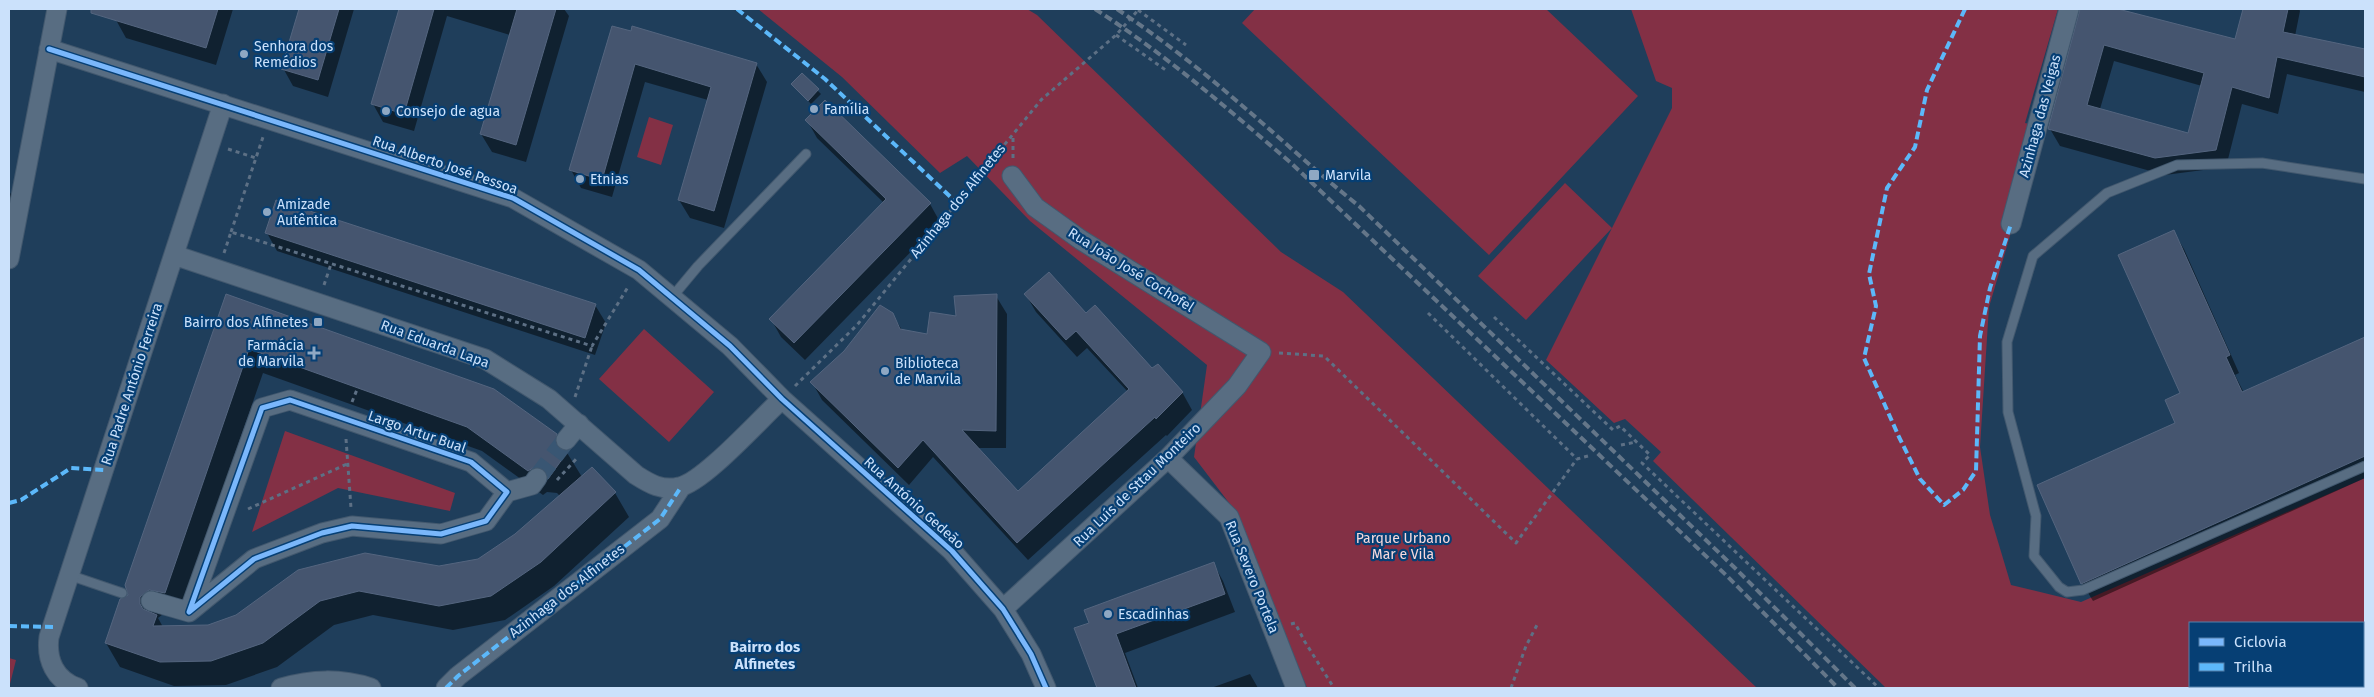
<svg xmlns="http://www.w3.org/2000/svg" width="2374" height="697" font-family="'Fira Sans',sans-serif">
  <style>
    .green { fill: #833045; fill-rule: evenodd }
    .shadow { fill: #0007; fill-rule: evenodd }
    .building { fill: #45556f; stroke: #54657f; fill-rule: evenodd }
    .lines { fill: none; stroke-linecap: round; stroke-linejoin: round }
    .minor-tunnel { stroke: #395673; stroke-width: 19; stroke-dasharray: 19 9; stroke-linecap: butt }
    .service-casing { stroke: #42586e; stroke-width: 11 }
    .minor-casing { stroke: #42586e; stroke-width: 21 }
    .path { stroke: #5d7085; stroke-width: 3; stroke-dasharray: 4 4; stroke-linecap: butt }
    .service { stroke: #586d82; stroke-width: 9 }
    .minor { stroke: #586d82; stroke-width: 19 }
    .rail { stroke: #647689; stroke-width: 4; stroke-dasharray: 8 4; stroke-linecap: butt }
    .quiet { stroke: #5cb8fa; stroke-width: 4; stroke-dasharray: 8 4; stroke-linecap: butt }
    .cycleway-casing { stroke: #063f74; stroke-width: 8 }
    .cycleway { stroke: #7ab7fb; stroke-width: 5 }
    .poi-dot { fill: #8fa8c3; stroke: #063f74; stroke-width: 2 }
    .labels { text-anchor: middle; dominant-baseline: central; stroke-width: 4.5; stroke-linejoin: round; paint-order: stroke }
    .poi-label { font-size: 14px; fill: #cbe1fb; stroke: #063f74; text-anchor: start }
    .street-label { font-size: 14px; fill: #cbe1fb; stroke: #063f74 }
    .park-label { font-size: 14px; fill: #f7d9dc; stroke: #063f74 }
    .neighbourhood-label { font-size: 15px; font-weight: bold; fill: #cbe1fb; stroke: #063f74 }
  </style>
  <rect width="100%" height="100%" fill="#1f3e5b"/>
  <path class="green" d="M758 9H1027L1037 15 1281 252 1343 292 1757 688H1307L1236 512 1194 457 1207 365 1030 221 967 156 940 173 842 77Z
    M1255 9H1546L1638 96 1489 255 1242 23Z
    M1631 9H2058L2025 123 2042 127 1989 307 1980 447 1990 515 2011 585 2081 602 2365 478V688H1886L1653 461 1661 452 1625 419 1614 423 1546 360 1672 108V88L1656 81ZM2190 623H2363V686H2190Z
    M649 117 673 125 661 165 637 157Z
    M1565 183 1612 228 1526 320 1478 276Z
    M644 329 714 392 669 442 599 379Z
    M285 431 455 493 450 511 338 488 252 532Z
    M9 658 16 660 9 688Z"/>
  <path class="shadow" d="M119 9H233L216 65 126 38 116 20Z
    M300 9H354L328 97 293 86 283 68Z
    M401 9H564L569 16 526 162 492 152 481 134 510 35 447 16 414 131 383 122 373 104Z
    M2081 9H2113L2236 40 2244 9H2299L2300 11 2295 36 2365 50V92L2287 74 2278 114 2242 104 2226 167 2165 175 2060 146 2050 129ZM2114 61 2202 86 2189 134 2100 109Z
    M613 27 756 64 767 82 724 228 690 218 679 200 708 100 645 82 612 197 581 188 571 170Z
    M802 75 821 94 811 104 793 84Z
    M807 120 930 204 940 222 805 360 781 337 771 319 884 203 817 138Z
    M9 191 15 201 9 230Z
    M2173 231 2184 249 2239 373 2235 375 2244 393 2365 339V478L2093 601 2082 583 2177 423 2182 394Z
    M267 233 595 305 606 323 595 355 277 251Z
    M1026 295 1086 315 1182 392 1192 410 1167 436 1166 435 1028 560 933 457 909 485 822 400 812 382 892 314 902 330 928 335 996 296 1007 314 1006 448H976L1017 493 1128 392 1087 348 1077 357 1036 312Z
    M226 296 556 435 582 477 592 468 615 493 629 517 554 586 505 620 453 630 373 615 334 625 277 667 226 685 174 686 120 667 106 643 129 596ZM263 373 482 451 543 495 547 492 557 493 560 496 515 535 478 560 439 568 208 626 163 627 158 618 163 614 178 617Z
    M1213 563 1223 581 1235 612 1125 653 1138 688H1098L1076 629Z
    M1250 674 1258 688H1211Z"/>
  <path class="building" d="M91 9H218L206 48 91 13Z
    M299 9H339L318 80 281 69Z
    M399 9H434L404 114 371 104Z
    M517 9H556L516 145 480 134Z
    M2080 9H2118L2235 39 2243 9H2288L2283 32 2365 49V77L2277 57 2269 98 2232 87 2216 150 2155 158 2048 129ZM2104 45 2204 73 2188 133 2087 105Z
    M612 26 631 31 632 26 757 63 714 211 678 200 711 87 635 64 602 180 569 170Z
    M802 73 819 89 808 101 791 84Z
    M825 100 931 203 794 343 769 319 886 199 805 120Z
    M276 200 596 304 585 338 265 233Z
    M2174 230 2230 355 2226 357 2242 392 2365 337V456L2081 584 2037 485 2175 423 2165 400 2180 393 2118 255Z
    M1049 272 1086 313 1095 305 1152 368 1158 364 1183 392 1156 419 1155 417 1017 543 923 440 898 468 810 382 844 351 880 305 893 313 900 329 927 334 930 312 956 316 954 296 997 294 996 431 962 430 1018 491 1129 389 1076 331 1066 340 1024 294Z
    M226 294 494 389 557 434 556 444 559 449 568 451 548 479 543 469 533 468 528 471 467 427 249 349 165 593 149 590 140 597V604L143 609 157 615 153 626 208 625 236 615 298 570 365 553 439 566 478 559 515 534 592 467 616 492 541 562 491 596 439 606 359 591 320 601 263 643 211 661 160 662 105 643 120 599 128 595 125 585Z
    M1214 562 1225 594 1116 634 1136 688H1097L1074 628 1089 623 1084 610Z"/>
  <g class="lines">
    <path class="minor-tunnel" d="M537 478 566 440"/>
    <g class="service-casing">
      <path id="service" d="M2365 179 2262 163 2177 165 2107 193 2033 256 2007 342 2008 412 2036 516 2034 556 2059 587 2067 592 2083 590 2365 466
        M673 296 698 266 806 154
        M69 575 122 593"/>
    </g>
    <g class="minor-casing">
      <path id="minor" d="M49 49 513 198 639 270 730 346 782 399 952 551 1003 609 1031 654 1046 688
        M2011 224 2069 9
        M174 255 485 359 549 399 636 475C650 484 662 491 679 487 703 483 761 418 782 399
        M9 259 57 9
        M290 400 471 462 507 492 486 521 441 534 352 526 322 533 254 559 189 612 262 408Z
        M566 440 579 424
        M1168 458 1229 517 1296 688
        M507 492 532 485 537 478
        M151 601 189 612
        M1003 609 1168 458 1237 386 1261 352 1081 240 1035 207 1012 176
        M78 688C55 680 46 660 49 637L223 104
        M281 688C312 679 340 678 371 688
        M446 688 458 676 660 519 681 487"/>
    </g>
    <path class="path" d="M1138 10 1186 45
      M1116 35 1167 71
      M228 149 256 158
      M1013 158V134
      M231 232 263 137
      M224 253 231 232 592 346 628 287
      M324 285 331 264
      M1428 313 1577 459 1588 456
      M1494 317 1613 430 1620 426 1650 455 1642 463 1879 688
      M1279 353 1324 356 1516 543 1577 459
      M795 386 857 325 1041 100 1116 35 1139 9
      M575 397 592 346
      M352 402 358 387
      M346 439 351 508
      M1621 445 1636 442
      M557 480 578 457
      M248 509 347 464
      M1291 624 1295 623 1305 642 1334 688
      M1511 688 1526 646 1538 623"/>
    <use href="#service" class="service"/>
    <use href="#minor" class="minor"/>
    <path class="rail" d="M1095 9C1165 54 1228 109 1291 163L1727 576 1838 688
      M1117 9C1157 36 1195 65 1232 97 1275 133 1315 171 1359 206L1737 570 1855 688"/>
    <path class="quiet" d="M737 9 825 79 956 202
      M1965 9 1927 90 1915 147 1887 188 1869 274 1876 306 1864 358 1899 437 1920 479 1944 505 1963 490 1976 471 1980 336 1990 288 2011 224
      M9 503 21 500 71 468 104 470
      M9 626 53 627
      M446 688 458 676 660 519 681 487"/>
    <g class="cycleway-casing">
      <path id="cycleway" d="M49 49 513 198 639 270 730 346 782 399 952 551 1003 609 1031 654 1046 688
        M290 400 471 462 507 492 486 521 441 534 352 526 322 533 254 559 189 612 262 408Z"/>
    </g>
    <use href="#cycleway" class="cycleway"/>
  </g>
  <g class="poi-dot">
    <circle cx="244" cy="54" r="5"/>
    <circle cx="814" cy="109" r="5"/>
    <circle cx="386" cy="111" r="5"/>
    <rect x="1308" y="169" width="12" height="12" rx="2.5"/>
    <circle cx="580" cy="179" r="5"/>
    <circle cx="267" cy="212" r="5"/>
    <rect x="313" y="317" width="10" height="10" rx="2.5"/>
    <path d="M311.5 345.5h5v5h5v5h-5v5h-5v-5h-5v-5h5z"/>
    <circle cx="885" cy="371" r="5"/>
    <circle cx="1108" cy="614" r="5"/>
  </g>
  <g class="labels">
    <g class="poi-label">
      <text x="254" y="46">Senhora dos<tspan x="254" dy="16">Remédios</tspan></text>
      <text x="824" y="109">Família</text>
      <text x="396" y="111">Consejo de agua</text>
      <text x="1325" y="175">Marvila</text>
      <text x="590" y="179">Etnias</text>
      <text x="277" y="204">Amizade<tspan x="277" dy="16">Autêntica</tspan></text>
      <text x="308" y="322" text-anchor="end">Bairro dos Alfinetes</text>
      <text x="304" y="345" text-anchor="end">Farmácia<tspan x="304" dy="16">de Marvila</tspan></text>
      <text x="895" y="363">Biblioteca<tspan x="895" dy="16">de Marvila</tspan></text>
      <text x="1118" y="614">Escadinhas</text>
    </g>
    <g class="street-label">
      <text transform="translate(2040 116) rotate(-75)">Azinhaga das Veigas</text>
      <text transform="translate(445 165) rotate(19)">Rua Alberto José Pessoa</text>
      <text transform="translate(958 201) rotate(-51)">Azinhaga dos Alfinetes</text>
      <text transform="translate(1131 270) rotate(32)">Rua João José Cochofel</text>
      <text transform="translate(435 344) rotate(20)">Rua Eduarda Lapa</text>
      <text transform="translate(132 384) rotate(-72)">Rua Padre António Ferreira</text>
      <text transform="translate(417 432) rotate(19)">Largo Artur Bual</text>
      <text transform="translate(1137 485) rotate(-44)">Rua Luís de Sttau Monteiro</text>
      <text transform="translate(914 503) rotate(42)">Rua António Gedeão</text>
      <text transform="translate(1252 577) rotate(68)">Rua Severo Portela</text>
      <text transform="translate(567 591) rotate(-38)">Azinhaga dos Alfinetes</text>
    </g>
    <g class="park-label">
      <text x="1403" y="538">Parque Urbano<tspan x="1403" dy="16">Mar e Vila</tspan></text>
    </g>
    <g class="neighbourhood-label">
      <text x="765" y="647">Bairro dos<tspan x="765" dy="17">Alfinetes</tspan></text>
    </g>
  </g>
  <rect width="2374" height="697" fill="none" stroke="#cbe1fb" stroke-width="20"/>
  <rect x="2189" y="622" width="175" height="65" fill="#063f74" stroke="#5580aa"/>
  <rect x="2199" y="638" width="25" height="8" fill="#7ab7fb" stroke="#5580aa"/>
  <text x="2234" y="647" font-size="15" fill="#cbe1fb">Ciclovia</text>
  <rect x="2199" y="663" width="25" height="8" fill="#5cb8fa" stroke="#5580aa"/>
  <text x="2234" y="672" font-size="15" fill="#cbe1fb">Trilha</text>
</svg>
